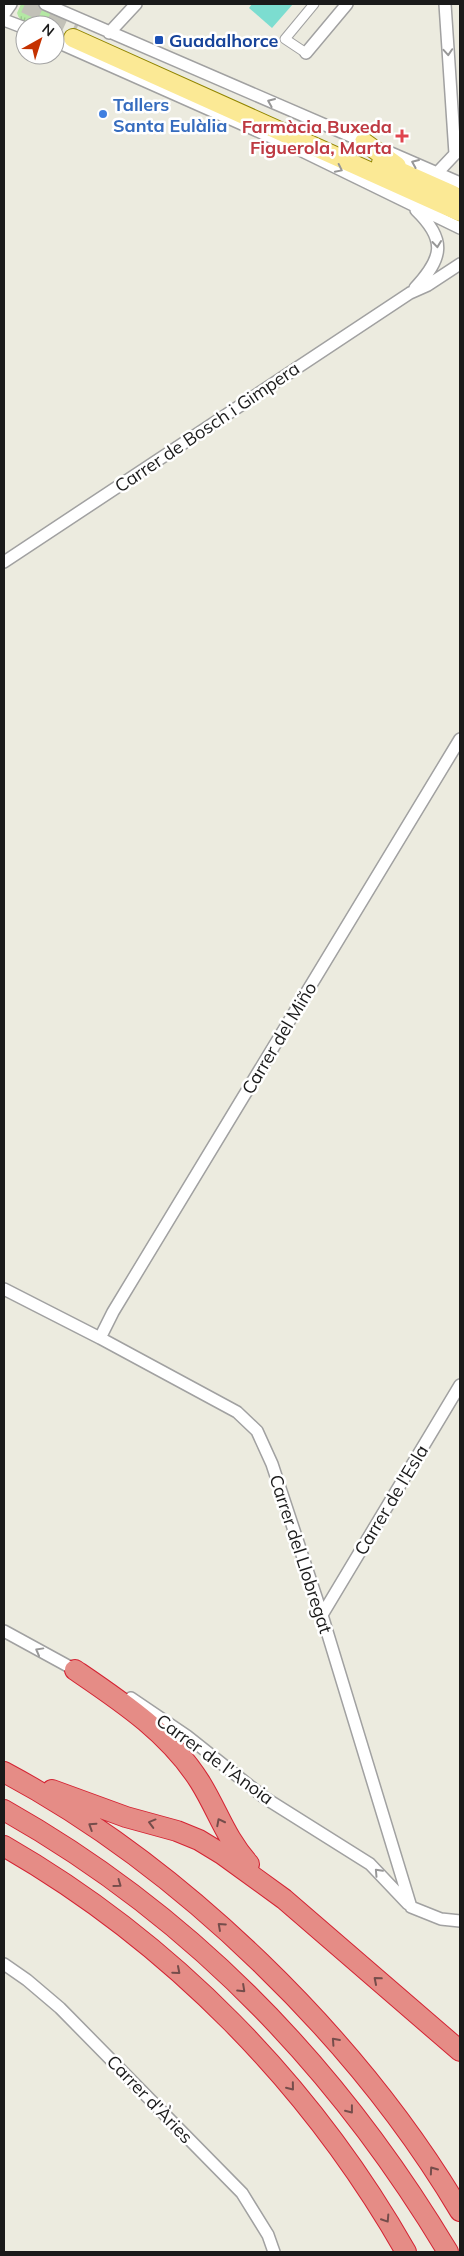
<svg xmlns="http://www.w3.org/2000/svg" width="464" height="2256" font-family="Mulish,sans-serif">
  <style>
    .grass { fill: url(#grass-tufts) }
    .pitch { fill: #7cddd0 }
    .lines { fill: none; stroke-linecap: round; stroke-linejoin: round }
    .primary-tunnel { stroke: #c2c1b8; stroke-width: 18; stroke-dasharray: 18 9; stroke-linecap: butt }
    .pedestrian-casing { stroke: #a1a1a1; stroke-width: 11 }
    .minor-casing { stroke: #a1a1a1; stroke-width: 14 }
    .primary-casing { stroke: #918500; stroke-width: 20 }
    .motorway-casing { stroke: #d42333; stroke-width: 22 }
    .pedestrian { stroke: #fff; stroke-width: 9 }
    .minor { stroke: #fff; stroke-width: 11 }
    .primary { stroke: #fbe995; stroke-width: 18 }
    .motorway { stroke: #e58c86; stroke-width: 20 }
    .oneway { stroke: #989898 }
    .oneway2 { stroke: #754d4b }
    .transit-dot { fill: #1a4fb4; stroke: #fff; stroke-width: 2 }
    .shop-dot { fill: #3f7fe0; stroke: #fff; stroke-width: 2 }
    .health-dot { fill: #e0444e; stroke: #fff; stroke-width: 2 }
    .labels { text-anchor: middle; dominant-baseline: central; stroke-width: 5; stroke-linejoin: round; paint-order: stroke }
    .transit-label { font-size: 18px; font-weight: bold; fill: #164399; stroke: #fff; text-anchor: start }
    .shop-label { font-size: 18px; font-weight: bold; fill: #366cbe; stroke: #fff; text-anchor: start }
    .health-label { font-size: 18px; font-weight: bold; fill: #be3a42; stroke: #fff; text-anchor: end }
    .street-label { font-size: 18px; fill: #1a1a1a; stroke: #fff }
  </style>
  <defs>
    <pattern id="grass-tufts" width="24" height="20" patternUnits="userSpaceOnUse" patternTransform="scale(1.25)"><rect width="24" height="20" fill="#b4e8a4"/><path d="M3 7l-1-3M5 7V3M7 7l1-3M15 17l-1-3M17 17v-4M19 17l1-3" fill="none" stroke="#9ac68d"/></pattern>
  </defs>
  <rect width="100%" height="100%" fill="#ecebdf"/>
  <path class="grass" d="M21 4H35L53 11 47 25C35 25 21 27 17 13Z"/>
  <path class="pitch" d="M252 4H293L272 28 249 8Z"/>
  <g class="lines">
    <path class="primary-tunnel" d="M25 4 77 28"/>
    <g class="pedestrian-casing">
      <path id="pedestrian" d="M306 53 285 39 314 4"/>
    </g>
    <g class="minor-casing">
      <path id="minor" d="M45 4 369 144
        M4 14 11 4
        M4 20 25 28
        M109 33 136 4
        M55 41 298 149 460 228
        M306 53 347 4
        M384 150 460 183
        M438 172 455 154 445 4
        M415 288C443 258 447 240 416 210
        M4 562 410 293 428 285 460 264
        M4 1289 100 1338 237 1412 257 1431 272 1464 322 1615 411 1907 441 1919 460 1921
        M100 1338 113 1312 460 739
        M322 1615 460 1385
        M4 1631 79 1672
        M131 1698 187 1736 265 1798 370 1864 408 1904
        M4 1964 27 1980 60 2008 242 2193 268 2235 274 2252"/>
    </g>
    <g class="primary-casing">
      <path id="primary" d="M73 38 460 212
        M364 142 397 166
        M381 163 453 195"/>
    </g>
    <g class="motorway-casing">
      <path id="motorway" d="M75 1670C122 1702 169 1733 200 1782 218 1811 225 1837 249 1864
        M4 1772C182 1867 357 2038 460 2211
        M52 1790 126 1817 177 1831 199 1840 222 1854 284 1899 460 2051
        M4 1810C192 1916 337 2067 448 2252
        M4 1846C171 1942 311 2085 406 2252"/>
    </g>
    <use href="#pedestrian" class="pedestrian"/>
    <use href="#minor" class="minor"/>
    <use href="#primary" class="primary"/>
    <use href="#motorway" class="motorway"/>
  </g>
  <defs><path id="oneway-chevron" d="M-2-3.5L2.5 0L-2 3.5" fill="none" stroke-width="1.6" stroke-linecap="round" stroke-linejoin="round" transform="scale(1.25)"/></defs>
  <g class="oneway">
    <use href="#oneway-chevron" transform="translate(448 52) rotate(86)"/>
    <use href="#oneway-chevron" transform="translate(271 102) rotate(-157)"/>
    <use href="#oneway-chevron" transform="translate(415 163) rotate(-157)"/>
    <use href="#oneway-chevron" transform="translate(339 169) rotate(26)"/>
    <use href="#oneway-chevron" transform="translate(437 244) rotate(84)"/>
    <use href="#oneway-chevron" transform="translate(39 1651) rotate(-151)"/>
    <use href="#oneway-chevron" transform="translate(378 1872) rotate(-133)"/>
  </g>
  <g class="oneway2">
    <use href="#oneway-chevron" transform="translate(220 1822) rotate(-117)"/>
    <use href="#oneway-chevron" transform="translate(152 1823) rotate(-165)"/>
    <use href="#oneway-chevron" transform="translate(92 1826) rotate(-147)"/>
    <use href="#oneway-chevron" transform="translate(118 1884) rotate(36)"/>
    <use href="#oneway-chevron" transform="translate(221 1926) rotate(-138)"/>
    <use href="#oneway-chevron" transform="translate(177 1971) rotate(41)"/>
    <use href="#oneway-chevron" transform="translate(377 1980) rotate(-139)"/>
    <use href="#oneway-chevron" transform="translate(242 1989) rotate(43)"/>
    <use href="#oneway-chevron" transform="translate(335 2041) rotate(-132)"/>
    <use href="#oneway-chevron" transform="translate(291 2087) rotate(51)"/>
    <use href="#oneway-chevron" transform="translate(350 2110) rotate(52)"/>
    <use href="#oneway-chevron" transform="translate(433 2170) rotate(-125)"/>
    <use href="#oneway-chevron" transform="translate(386 2219) rotate(57)"/>
  </g>
  <rect class="transit-dot" x="154" y="35" width="10" height="10" rx="2.5"/>
  <circle class="shop-dot" cx="103" cy="114" r="5"/>
  <path class="health-dot" d="M399.5 128.5h5v5h5v5h-5v5h-5v-5h-5v-5h5z"/>
  <g class="labels">
    <g class="transit-label">
      <text x="169" y="40">Guadalhorce</text>
    </g>
    <g class="shop-label">
      <text x="113" y="104">Tallers<tspan x="113" dy="21">Santa Eulàlia</tspan></text>
    </g>
    <g class="health-label">
      <text x="392" y="126">Farmàcia Buxeda<tspan x="392" dy="21">Figuerola, Marta</tspan></text>
    </g>
    <g class="street-label">
      <text transform="translate(207 427) rotate(-34)">Carrer de Bosch i Gimpera</text>
      <text transform="translate(279 1038) rotate(-59)">Carrer del Miño</text>
      <text transform="translate(391 1500) rotate(-59)">Carrer de l'Esla</text>
      <text transform="translate(301 1554) rotate(72)">Carrer del Llobregat</text>
      <text transform="translate(215 1759) rotate(36)">Carrer de l'Anoia</text>
      <text transform="translate(150 2099) rotate(46)">Carrer d'Àries</text>
    </g>
  </g>
  <rect width="464" height="2256" fill="none" stroke="#1a1a1a" stroke-width="10"/>
  <g transform="translate(40 40) rotate(39)"><circle r="24" fill="#ffffff" stroke="#a3a3a3"/>
  <path d="M0-4L9 19L0 12L-9 19Z" fill="#c53200"/>
  <text y="-8" font-size="14" font-weight="bold" text-anchor="middle" fill="#1a1a1a">N</text>
  </g>
</svg>
